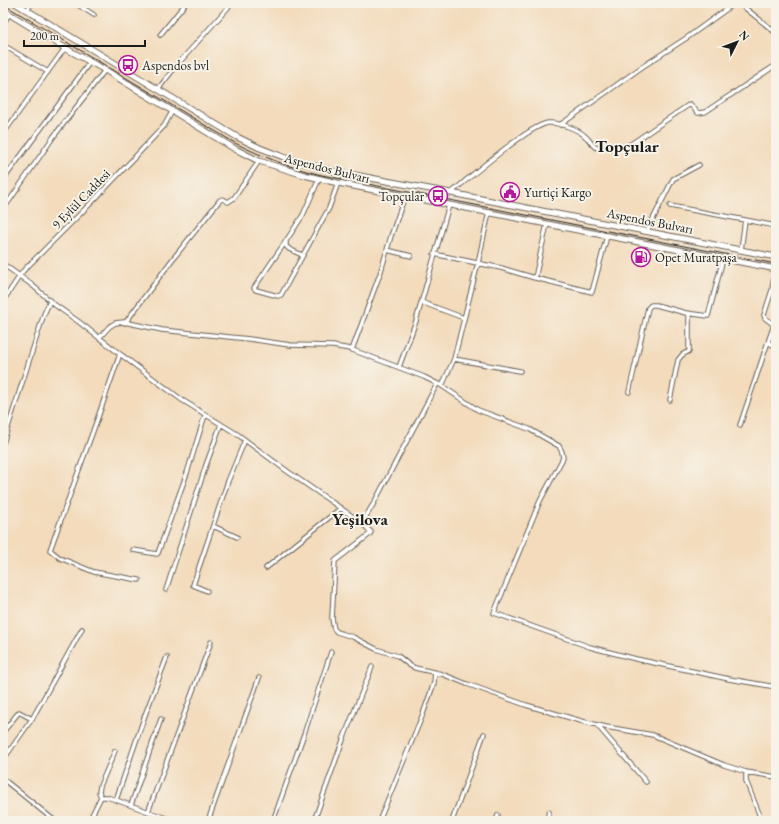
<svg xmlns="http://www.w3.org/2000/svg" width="779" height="824" font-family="'EB Garamond',serif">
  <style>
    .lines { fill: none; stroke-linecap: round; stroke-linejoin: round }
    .minor-casing { stroke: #675f54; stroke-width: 5.5 }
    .primary-casing { stroke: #675f54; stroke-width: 7 }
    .minor { stroke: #fff; stroke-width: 3.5 }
    .primary { stroke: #fff; stroke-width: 5 }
    .tram { stroke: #1c1c1c; stroke-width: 1 }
    .labels { text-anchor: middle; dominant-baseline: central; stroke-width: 4; stroke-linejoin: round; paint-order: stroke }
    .poi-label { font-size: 13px; fill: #1c1c1c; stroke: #f7f3e8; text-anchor: start }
    .street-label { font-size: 13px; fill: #1c1c1c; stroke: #f7f3e8 }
    .district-label { font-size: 17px; font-weight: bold; fill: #1c1c1c; stroke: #f7f3e8 }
  </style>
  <rect width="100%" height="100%" fill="#f7f3e8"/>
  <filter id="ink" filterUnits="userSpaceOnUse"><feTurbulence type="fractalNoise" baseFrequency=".025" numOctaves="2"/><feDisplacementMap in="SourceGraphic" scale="8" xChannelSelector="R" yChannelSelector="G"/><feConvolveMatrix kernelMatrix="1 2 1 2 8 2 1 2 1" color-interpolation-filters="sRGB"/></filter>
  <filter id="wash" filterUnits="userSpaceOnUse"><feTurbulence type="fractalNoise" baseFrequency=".012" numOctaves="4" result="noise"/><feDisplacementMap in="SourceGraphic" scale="16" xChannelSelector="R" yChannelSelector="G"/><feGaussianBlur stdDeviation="0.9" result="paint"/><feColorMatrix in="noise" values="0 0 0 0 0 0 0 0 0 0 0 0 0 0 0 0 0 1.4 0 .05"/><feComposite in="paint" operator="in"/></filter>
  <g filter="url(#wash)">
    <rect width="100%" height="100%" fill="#f3dbbc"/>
  </g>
  <g filter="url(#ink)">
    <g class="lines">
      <g class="minor-casing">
        <path id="minor" d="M75 3 94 15
          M739 3 776 33
          M27 10 32 3
          M3 24 9 14
          M160 35 186 3
          M3 45 48 72
          M158 89 177 65 232 3
          M560 125 642 67 688 37 735 3
          M3 134 65 48
          M3 180 90 62
          M451 193C469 178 528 126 548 123 558 122 578 129 585 136 589 139 591 144 595 147 602 151 624 147 631 144L690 104 698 113 705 112 776 65
          M7 204 54 136 105 70
          M670 206 745 220
          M647 231 673 179 699 165
          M286 241 254 288 256 290 278 296 281 295 329 208 338 183
          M387 250 411 256
          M741 250 745 220 776 226
          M434 254 501 268 535 278 547 224
          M302 255 289 249 286 246V241L303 215 319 179
          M3 264 32 285 55 305 79 322 120 354 182 400 237 434 287 471 362 523 374 503 437 384
          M775 269 772 290 764 315 765 318 773 324V328L768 342 776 347
          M535 278 592 292 607 236
          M3 301 23 271 96 198 135 157 164 126 173 110
          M421 302 464 318
          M125 323 172 260 220 200 223 199 228 202 234 198 259 161
          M99 338 109 327 115 323 124 322 162 330 249 339 290 345 333 346 350 349 424 377 442 386 478 410 529 429 559 446 562 452 563 458 540 501 494 613 590 647 636 659 729 679 776 687
          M352 350 381 271 391 236 405 196
          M120 354 97 420 50 550 60 558 94 572 139 580
          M454 359 520 371
          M399 367 416 321 449 205
          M442 386 454 359 478 263 489 212
          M629 392 648 308 651 305H656L686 313 708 316 723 259
          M670 400 678 360 682 355 689 351V313
          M740 425 768 342
          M3 443 44 314 50 301
          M362 523 371 532 370 534 335 561 332 618 333 624 334 629 337 632 353 637 376 649 398 656 409 665 415 668 442 674 467 684 526 705 581 721 606 727 653 735 724 765 746 772 776 777
          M213 526 237 537
          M133 550 157 554 158 553 187 473 205 415
          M266 568 341 508
          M166 590 206 465 221 424
          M207 591 193 585 228 481 245 440
          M597 725 646 782
          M3 732 19 712 32 719
          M3 760 32 719 82 629
          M746 772V781L762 821
          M3 779 55 821
          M101 797H107L116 800 174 821
          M116 800 145 715 167 657
          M131 805 161 719
          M148 812 211 642
          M89 821 101 797 99 792 100 786 115 751
          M208 821 259 678
          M273 821 304 734 331 652
          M314 821 343 740 372 667
          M379 821 423 714 434 683 435 672
          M452 821 484 734
          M496 821 498 815
          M546 821 549 812"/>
      </g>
      <g class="primary-casing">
        <path id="primary" d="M15 3 237 137 260 148 286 158 333 171 451 193 776 257
          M3 10 65 48 105 70 235 149 259 161 275 166 304 175 338 183 776 269"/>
      </g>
      <use href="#minor" class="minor"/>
      <use href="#primary" class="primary"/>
      <path class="tram" d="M3 4 235 143C263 157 291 168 322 175L776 264"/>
    </g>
  </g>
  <defs>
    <g id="bus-ring" transform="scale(1)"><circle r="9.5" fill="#f7f3e8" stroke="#b5179e" stroke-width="1.5"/><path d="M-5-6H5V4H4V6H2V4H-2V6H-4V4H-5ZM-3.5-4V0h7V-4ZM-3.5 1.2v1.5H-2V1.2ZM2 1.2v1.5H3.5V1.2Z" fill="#b5179e"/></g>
    <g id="civic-ring" transform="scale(1)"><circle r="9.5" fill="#f7f3e8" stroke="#b5179e" stroke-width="1.5"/><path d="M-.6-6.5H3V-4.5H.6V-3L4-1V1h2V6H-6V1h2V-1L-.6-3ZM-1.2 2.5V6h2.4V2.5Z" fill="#b5179e"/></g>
    <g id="fuel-ring" transform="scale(1)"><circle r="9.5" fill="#f7f3e8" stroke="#b5179e" stroke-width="1.5"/><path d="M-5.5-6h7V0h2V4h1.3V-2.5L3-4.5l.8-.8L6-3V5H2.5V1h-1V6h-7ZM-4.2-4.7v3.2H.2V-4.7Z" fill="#b5179e"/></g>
  </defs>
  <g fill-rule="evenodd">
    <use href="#bus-ring" x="128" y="65"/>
    <use href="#civic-ring" x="510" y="192"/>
    <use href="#bus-ring" x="438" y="196"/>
    <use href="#fuel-ring" x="641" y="257"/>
  </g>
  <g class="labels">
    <g class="poi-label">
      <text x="142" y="65">Aspendos bvl</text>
      <text x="524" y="192">Yurtiçi Kargo</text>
      <text x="424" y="196" text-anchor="end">Topçular</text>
      <text x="655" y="257">Opet Muratpaşa</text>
    </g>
    <g class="street-label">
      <text transform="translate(327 168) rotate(14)">Aspendos Bulvarı</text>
      <text transform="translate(81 199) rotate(-46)">9 Eylül Caddesi</text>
      <text transform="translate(650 221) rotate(11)">Aspendos Bulvarı</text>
    </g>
    <g class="district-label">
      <text x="627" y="146">Topçular</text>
      <text x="360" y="519">Yeşilova</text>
    </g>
  </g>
  <rect width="779" height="824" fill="none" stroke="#f7f3e8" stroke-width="16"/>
  <g transform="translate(737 42) rotate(48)" stroke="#f7f3e8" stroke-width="3" paint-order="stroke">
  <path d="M0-3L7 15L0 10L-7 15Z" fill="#1c1c1c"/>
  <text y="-6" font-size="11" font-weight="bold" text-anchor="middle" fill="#1c1c1c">N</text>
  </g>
  <path d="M24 40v6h121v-6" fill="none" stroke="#1c1c1c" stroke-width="2"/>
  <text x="30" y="40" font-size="12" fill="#1c1c1c" stroke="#f7f3e8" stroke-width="3" paint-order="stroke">200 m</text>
</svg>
